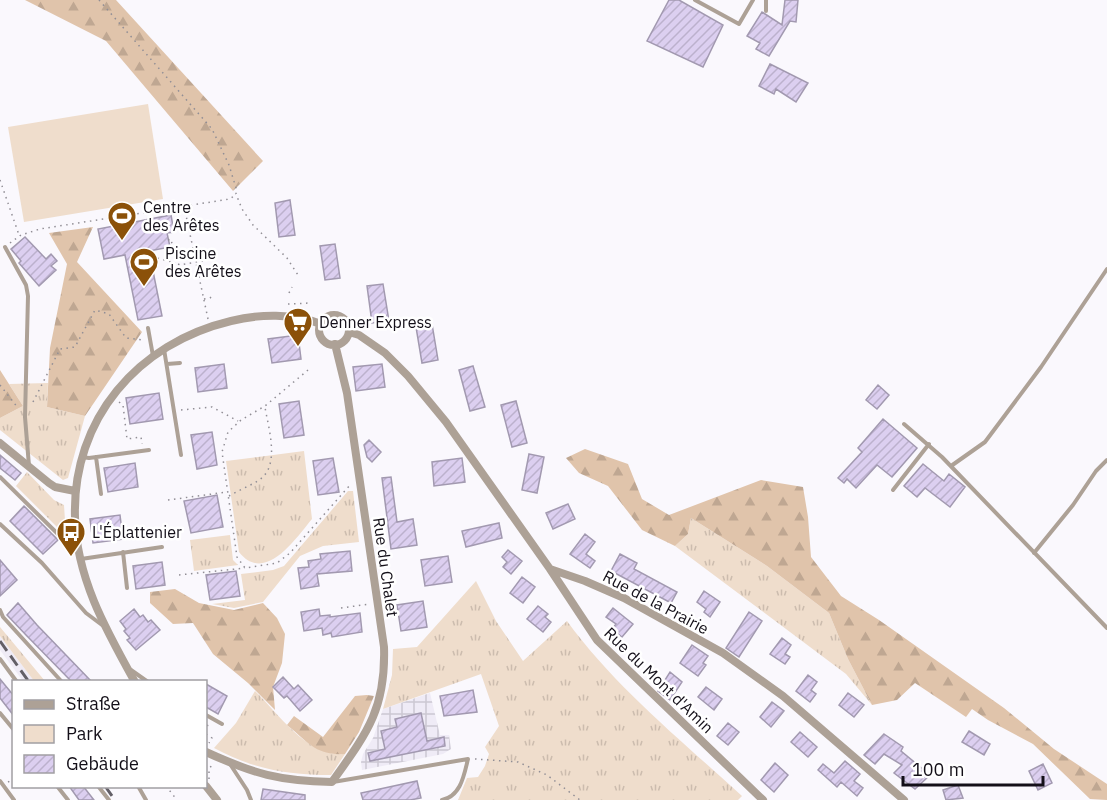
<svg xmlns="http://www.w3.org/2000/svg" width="1107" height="800" font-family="'IBM Plex Sans',sans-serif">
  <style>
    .built { fill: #efebf6 }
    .industrial { fill: url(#industrial-grid) }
    .grass { fill: url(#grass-tufts) }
    .forest { fill: url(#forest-firs) }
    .green { fill: #efddcc }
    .building { fill: url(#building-hatch); stroke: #a299b0; stroke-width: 1.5 }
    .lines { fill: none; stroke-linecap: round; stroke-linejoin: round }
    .path { stroke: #918e95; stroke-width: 1.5; stroke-dasharray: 1.5 4.5; stroke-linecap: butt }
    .lane { stroke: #ada196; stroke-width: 4 }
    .street { stroke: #ada196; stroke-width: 8 }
    .rail { stroke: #635f67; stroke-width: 3; stroke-dasharray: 12 6; stroke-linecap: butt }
    .labels { text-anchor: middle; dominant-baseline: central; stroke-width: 5; stroke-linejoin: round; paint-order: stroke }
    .poi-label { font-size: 16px; fill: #130f18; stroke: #fff; text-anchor: start }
    .street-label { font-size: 16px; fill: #130f18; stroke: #fff }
  </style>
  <defs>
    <pattern id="industrial-grid" width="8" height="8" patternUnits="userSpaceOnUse" patternTransform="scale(1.5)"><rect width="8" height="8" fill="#efebf6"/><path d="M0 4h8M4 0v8" fill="none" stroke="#ccc8d2"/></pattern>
    <pattern id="grass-tufts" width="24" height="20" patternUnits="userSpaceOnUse" patternTransform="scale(1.5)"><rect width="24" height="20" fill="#efddcc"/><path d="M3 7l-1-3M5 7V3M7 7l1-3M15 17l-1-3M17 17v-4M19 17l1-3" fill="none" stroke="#ccbcae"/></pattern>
    <pattern id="forest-firs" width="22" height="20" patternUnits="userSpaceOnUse" patternTransform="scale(1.5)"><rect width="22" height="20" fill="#e0c4ab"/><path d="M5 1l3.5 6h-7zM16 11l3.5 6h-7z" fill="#bfa792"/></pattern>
    <pattern id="building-hatch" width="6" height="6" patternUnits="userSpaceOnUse" patternTransform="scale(1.5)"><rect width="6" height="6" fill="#dccff0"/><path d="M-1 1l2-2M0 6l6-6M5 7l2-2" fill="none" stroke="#bcb1cd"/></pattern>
  </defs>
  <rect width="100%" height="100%" fill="#faf8fd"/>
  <path class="built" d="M0 636 34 681H23L0 650Z"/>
  <path class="industrial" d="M430 693 440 735H449L451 749 443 754 362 770 361 762 363 754 373 738 383 709Z"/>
  <path class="grass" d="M48 383 47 407 85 416 68 478 63 480 0 430V418L23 406 9 384Z
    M304 451 312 519C296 538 265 585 239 552L226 461Z
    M27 472 54 500 64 505 66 536 16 486Z
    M348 491H353L359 542 323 546 300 556 263 602 234 608 212 604 245 600 241 574 273 570 284 566Z
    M691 518 767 566 829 613 848 659 872 705 846 674 675 546 688 534Z
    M230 535 233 560 238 565 194 571 190 540Z
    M476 581 496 621 523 661 567 621C615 687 682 741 742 796L738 800H458L467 778 478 777 485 766 489 754 485 747 499 726 481 674 383 709 392 675 393 649 417 647Z
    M0 627 45 681H34L0 636Z
    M255 691C280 715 307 757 345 754L331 775C287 775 253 769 214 748L236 723Z"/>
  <path class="forest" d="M25 0H116L263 161 233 191 106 41Z
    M93 227 77 262 142 332 85 416 47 407 50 348 67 264 49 233Z
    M0 370 23 406 0 418Z
    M585 449 628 464 642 499 669 515 761 480 803 487 808 517 811 557 841 596 879 620 1004 708 1054 749 1107 784V800L1090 799 1033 744 988 720 972 709 966 717 915 683 897 700 872 705 848 659 829 613 767 566 691 518 688 534 675 546 642 530 608 486 579 473 566 458Z
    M175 589 199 603 234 610 263 603 277 618 285 634 282 663 273 687 275 710 248 683 213 654 193 623 173 624 150 603V592Z
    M367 695 374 696 359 732 345 754C316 756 308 742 287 725L294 716 323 737 355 696Z"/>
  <path class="green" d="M148 104 163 199 24 222 8 127Z"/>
  <path class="building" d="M669 0H679L723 25 703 67 647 41Z
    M785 0H798L796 22 790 21 769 56 756 49 760 43 747 36 762 12 782 25Z
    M770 64 808 83 796 102 776 89 774 94 759 86Z
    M290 200 295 235 279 237 275 203Z
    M171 215 174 232 167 233 170 247 149 251 162 316 138 320 125 255 104 259 98 229Z
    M25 237 46 259 51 254 57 261 51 266 56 270 39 286 19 263 21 261 11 249Z
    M335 244 340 278 325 280 320 246Z
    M383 284 389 321 372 323 367 286Z
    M432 324 438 360 422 363 416 327Z
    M298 335 301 359 272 363 268 339Z
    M224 364 227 388 198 392 195 368Z
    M382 364 385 387 356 391 353 367Z
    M473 366 485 407 470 411 459 370Z
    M878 385 889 395 877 409 866 400Z
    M159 393 163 419 130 424 126 398Z
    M299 401 304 435 284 438 279 404Z
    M516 401 527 443 512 447 501 405Z
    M883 419 917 448 892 477 877 465 856 488 847 479 844 483 838 478 862 452 858 448Z
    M212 432 217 465 197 469 191 435Z
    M369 440 381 452 372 462 367 457 364 445Z
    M529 454 544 457 537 493 522 490Z
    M0 455 21 473 15 480 0 468Z
    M333 458 339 492 318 495 313 461Z
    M462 458 465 482 434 486 432 462Z
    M135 463 138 487 108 492 104 468Z
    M923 464 944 481 949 474 965 487 950 507 925 488 917 497 904 486Z
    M391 477 397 522 413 519 417 545 391 549 382 478Z
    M217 495 223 527 191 533 184 501Z
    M568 504 575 519 553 529 546 513Z
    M24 506 58 540 43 554 10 521Z
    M120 515 123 539 93 543 90 519Z
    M499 523 502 538 466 547 462 531Z
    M585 534 595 542 586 554 595 561 590 568 570 554Z
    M508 550 522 561 511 574 503 567 507 562 502 557Z
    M350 551 352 571 317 574 319 586 301 589 298 568 309 567 308 561 321 559 320 554Z
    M620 554 637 563 634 569 677 592 671 603 611 571Z
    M448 556 452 582 425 586 421 560Z
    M0 560 17 580 0 596Z
    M162 562 165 585 136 589 133 566Z
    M236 571 240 596 210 600 206 575Z
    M522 577 535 587 523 603 510 593Z
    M704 591 720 602 710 617 704 612 706 609 697 602Z
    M423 601 427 627 401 631 397 605Z
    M18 603 37 625 91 681H71L26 635 7 615Z
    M538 606 548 614 545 617 551 622 543 632 527 619Z
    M613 608 633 624 622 637 612 629 616 624 606 617Z
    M134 609 140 617 143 615 148 622 151 620 160 630 136 650 127 640 130 638 124 631 126 629 120 621Z
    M319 609 320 616 330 615V617L360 613 362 632 332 637 331 633 323 635 322 628 304 631 301 612Z
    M749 612 762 621 739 657 726 648Z
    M782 638 791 645 785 654 790 657 785 664 770 654Z
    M692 645 708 656 703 663 706 665 698 676 680 663Z
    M670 672 682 682 670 700 658 691Z
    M808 675 817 682 811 690 816 694 810 702 796 691Z
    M283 677 294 689 298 685 312 700 300 711 287 696 284 698 273 687Z
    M0 679 14 696V716L0 698Z
    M206 684 227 696 218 714 206 707Z
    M706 687 722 699 714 710 698 697Z
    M473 690 477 712 444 716 440 696Z
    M848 693 864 705 854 717 839 705Z
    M772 702 784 711 771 727 760 717Z
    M421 713 427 741 444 737 445 746 370 761 368 753 385 749 381 731 397 727 395 719Z
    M728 723 739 732 728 745 717 736Z
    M969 731 990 744 984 755 962 742Z
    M800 732 817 747 808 757 791 742Z
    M884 734 903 747 901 751 930 775 915 789 894 773 902 765 884 754 875 764 864 755Z
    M845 761 860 774 854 781 863 788 857 796 841 782 837 787 818 770 823 764 834 773Z
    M775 763 788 775 774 792 761 780Z
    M1043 764 1052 783 1038 790 1029 771Z
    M417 781 421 798 410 800H363L361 793Z
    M958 785 963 798 946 800 943 790Z
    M69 786H83L94 800H79Z
    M263 789 305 795V800H261Z"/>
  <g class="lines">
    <path class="path" d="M99 0 212 129 229 165 236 188V194L242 209 253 225 287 258 298 275
      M0 180 19 235
      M184 206 208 319
      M181 226 198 223
      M168 240 171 239 176 263 180 265 207 260
      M10 243 21 235 40 229 230 199 235 195
      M146 255 175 263
      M289 293 292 287
      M204 299 210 298 214 294
      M288 304 310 303
      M308 370 265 406 241 420 228 432 222 452 237 557 245 568 277 563 290 553 351 484
      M0 385 18 408
      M33 402 60 349 75 347 95 310 109 314 126 338 143 340
      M119 402 123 405 127 439 141 437 142 444
      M181 410 212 407 238 421
      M229 496C239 490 250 486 259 480 281 466 268 427 265 407
      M168 500 227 492
      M179 575 245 568
      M341 608 370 604
      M206 732 208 724
      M206 734 212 738 209 743
      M475 759 518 762 547 775 580 800
      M209 779V770L212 764
      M8 782 14 779
      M166 786 177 800"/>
    <path class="lane" d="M695 0 739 24 753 0
      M766 0V11
      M5 247 26 285 28 296 25 417 29 466
      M148 328 153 356
      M164 349 181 455
      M167 364 180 363
      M904 424 942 457 1107 628
      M82 457 89 458 149 450
      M96 457 101 494
      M951 466 985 442 1041 367 1107 269
      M0 477 65 541 76 545
      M893 490 929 444
      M0 524 42 563 86 613 102 625
      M123 552 127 588
      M1034 553 1073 505 1096 471 1107 460
      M81 559 162 547
      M0 610 3 617 62 682
      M0 659 17 682
      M131 670 148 682
      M0 713 14 730
      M206 715 222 724
      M230 764 247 790 251 800
      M0 781 14 800
      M333 782 468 759C464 775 461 796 442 800
      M57 786 68 800
      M98 786 109 800
      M138 786 146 800"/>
    <path class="street" d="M319 330a15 15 0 1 1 30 0a15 15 0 1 1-30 0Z
      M349 332 359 335 385 353 408 376 446 422 550 569 585 581 624 598 723 653 783 696 904 800
      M0 443 49 483 55 487 75 491
      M550 569 597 640 763 800
      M135 682C106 630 76 577 75 517 72 419 138 343 231 321 259 314 293 313 321 324
      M206 752C254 774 279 781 332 782 367 733 386 709 384 647L347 393 335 344
      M206 786 217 800"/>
    <path class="rail" d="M0 641 29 682
      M105 786 115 800"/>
  </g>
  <defs>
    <g id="stadium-pin" transform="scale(1.5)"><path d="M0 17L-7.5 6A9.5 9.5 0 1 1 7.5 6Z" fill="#8b5109" stroke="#fff"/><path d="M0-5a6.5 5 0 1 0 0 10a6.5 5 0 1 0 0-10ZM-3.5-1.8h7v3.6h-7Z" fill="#fff"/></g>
    <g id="supermarket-pin" transform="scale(1.5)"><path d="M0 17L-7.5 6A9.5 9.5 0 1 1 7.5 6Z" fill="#8b5109" stroke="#fff"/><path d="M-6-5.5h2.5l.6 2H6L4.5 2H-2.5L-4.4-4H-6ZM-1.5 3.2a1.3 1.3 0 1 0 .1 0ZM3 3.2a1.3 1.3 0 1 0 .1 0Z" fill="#fff"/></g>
    <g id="bus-pin" transform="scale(1.5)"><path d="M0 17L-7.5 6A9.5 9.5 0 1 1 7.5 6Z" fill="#8b5109" stroke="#fff"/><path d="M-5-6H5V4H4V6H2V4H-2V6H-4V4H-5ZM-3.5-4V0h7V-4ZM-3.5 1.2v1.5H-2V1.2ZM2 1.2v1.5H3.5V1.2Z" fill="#fff"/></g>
  </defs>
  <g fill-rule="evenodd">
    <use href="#stadium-pin" x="122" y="216"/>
    <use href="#stadium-pin" x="144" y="262"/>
    <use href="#supermarket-pin" x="298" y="322"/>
    <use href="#bus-pin" x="71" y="532"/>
  </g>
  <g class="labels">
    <g class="poi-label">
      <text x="143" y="207">Centre<tspan x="143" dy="18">des Arêtes</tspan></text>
      <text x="165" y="253">Piscine<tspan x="165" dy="18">des Arêtes</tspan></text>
      <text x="319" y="322">Denner Express</text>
      <text x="92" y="532">L'Éplattenier</text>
    </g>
    <g class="street-label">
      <text transform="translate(386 567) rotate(82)">Rue du Chalet</text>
      <text transform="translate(656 602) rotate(28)">Rue de la Prairie</text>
      <text transform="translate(659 680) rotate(44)">Rue du Mont d'Amin</text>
    </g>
  </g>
  <rect x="12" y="680" width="195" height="108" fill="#ffffff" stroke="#a19fa3" stroke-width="1.5"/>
  <rect x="24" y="700" width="30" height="9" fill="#ada196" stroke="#a19fa3" stroke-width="1.5"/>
  <text x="66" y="710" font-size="18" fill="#130f18">Straße</text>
  <rect x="24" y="725" width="30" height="18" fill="#efddcc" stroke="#a19fa3" stroke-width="1.5"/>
  <text x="66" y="740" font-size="18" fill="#130f18">Park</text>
  <rect x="24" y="755" width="30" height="18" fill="url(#building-hatch)" stroke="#a19fa3" stroke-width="1.5"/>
  <text x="66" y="770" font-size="18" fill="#130f18">Gebäude</text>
  <path d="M903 776v9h140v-9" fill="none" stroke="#130f18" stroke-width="3"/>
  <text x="912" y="776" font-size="18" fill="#130f18" stroke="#ffffff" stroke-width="4.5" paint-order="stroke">100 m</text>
</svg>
